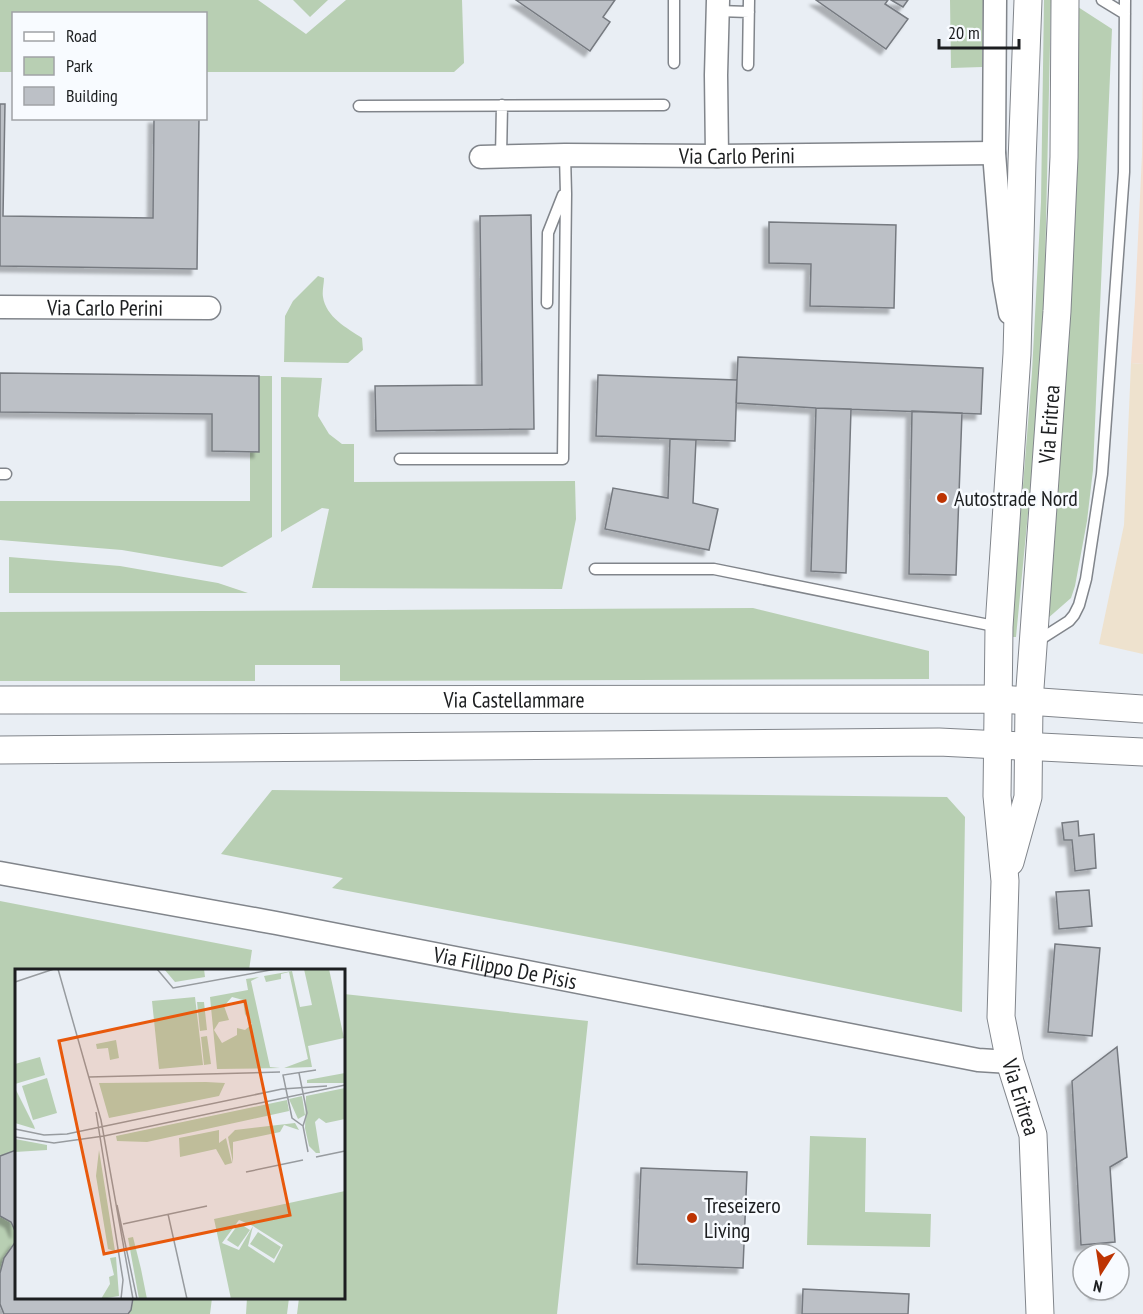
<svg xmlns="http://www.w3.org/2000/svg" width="1143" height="1314" font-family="'PT Sans Narrow',sans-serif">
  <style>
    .commercial { fill: #eee2ce }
    .industrial { fill: #f3dfd0 }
    .green { fill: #b8cfb3 }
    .building { fill: #bcc0c6; stroke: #767a80; stroke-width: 1.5; filter: url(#shadow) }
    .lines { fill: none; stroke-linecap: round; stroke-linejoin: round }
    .service-casing { stroke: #81858b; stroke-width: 13 }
    .minor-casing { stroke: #81858b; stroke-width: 25 }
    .tertiary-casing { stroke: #81858b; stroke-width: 29 }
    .service { stroke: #fff; stroke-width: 10 }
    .minor { stroke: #fff; stroke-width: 22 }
    .tertiary { stroke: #fff; stroke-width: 27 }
    .poi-dot { fill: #bd3403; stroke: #f8fbff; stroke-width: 2 }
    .labels { text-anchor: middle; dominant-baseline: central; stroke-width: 5; stroke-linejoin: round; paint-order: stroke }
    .street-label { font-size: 22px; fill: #1c1e20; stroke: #f8fbff }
    .poi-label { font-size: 22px; fill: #1c1e20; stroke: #f8fbff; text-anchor: start }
    .inset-road { fill: none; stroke: #979b9f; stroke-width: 1.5 }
    .view { fill: #e8590c; fill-opacity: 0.15; stroke: #e8590c; stroke-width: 3 }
    .inset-edge { fill: none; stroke: #1c1e20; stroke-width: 3 }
  </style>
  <defs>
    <filter id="shadow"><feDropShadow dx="-5.5" dy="5.5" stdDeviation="1.5" flood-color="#0004"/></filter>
  </defs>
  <rect width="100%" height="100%" fill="#e9eef4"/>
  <path class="commercial" d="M1131 363 1143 364V654L1099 644 1124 525Z"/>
  <path class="industrial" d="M1143 50V364L1131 363 1135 301 1142 155Z"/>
  <path class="green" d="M0 0H258L306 34 346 0H462L464 63 454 72H206V14H14L13 72H0Z
    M293 0H328L310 17Z
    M950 0H983L982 67 951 68Z
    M1044 0H1051L1043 358 1016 637H1011L1032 372 1041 202Z
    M1078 7 1112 29 1093 470 1087 521 1075 586 1071 598 1047 619Z
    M318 276 324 278C324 284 322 291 323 297 326 317 347 328 362 338L363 350 348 363 284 362 285 316 293 301Z
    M259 376H272V537L222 567 122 550 0 540V501H250V452L259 451Z
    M281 377 322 378 318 416 329 434 342 444H354V482L575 481 576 519 562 589 312 588 329 509 322 508 281 532Z
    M9 557 120 566 218 583 248 593H9Z
    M753 608 929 651V679L340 681V665H255V681H0V612Z
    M272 790 947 797 965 817 962 1012 641 947 332 888 343 878 221 854Z
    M0 901 252 950 249 970H16V1150L0 1156Z
    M344 994 588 1021 557 1314H297L299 1298H344Z
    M810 1136 866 1138 865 1212 931 1214 930 1247 807 1245Z
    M0 1216 11 1222 16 1233V1241L4 1258 0 1273Z
    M133 1298H212L210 1314H128L131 1310Z
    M247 1298H289L287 1314H246Z"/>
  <path class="building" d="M516 0H615L603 17 610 22 590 51Z
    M816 0H888L885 4 908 19 886 49Z
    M891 0H908L903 7Z
    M0 104H5L3 216 153 218 154 118H199L197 269 0 266Z
    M531 215 534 429 376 431 375 386 482 385 480 216Z
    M769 222 896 225 894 308 810 306 811 264 769 263Z
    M738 357 983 368 981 414 816 408 736 403Z
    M0 373 259 376V452L212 451V414L0 412Z
    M598 375 737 380 735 441 596 436Z
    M816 408 851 409 846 573 811 571Z
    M912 411 962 413 956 575 909 574Z
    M670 439 696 440 693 503 718 509 709 550 605 529 613 488 668 498Z
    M1078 821 1079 836 1094 834 1096 868 1075 871 1072 840H1064L1062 823Z
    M1089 890 1092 926 1059 929 1056 892Z
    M1055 944 1100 948 1092 1036 1048 1032Z
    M1117 1047 1127 1157 1110 1167 1115 1242 1081 1245 1072 1081Z
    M16 1150V1233L11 1222 0 1216V1156Z
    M641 1168 747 1172 743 1268 637 1264Z
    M16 1241V1298H133L131 1310 128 1314H4L0 1304V1273L4 1258Z
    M803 1289 909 1294 908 1314H802Z
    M1094 1290H1118V1292L1095 1294Z"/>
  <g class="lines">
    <g class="service-casing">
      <path id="service" d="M674 0V63
        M1102 0 1125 14
        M718 11 749 12
        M748 65 749 0
        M359 106 664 105
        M501 157 502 105
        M547 303 548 233 563 195
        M400 459H563L566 194 565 155
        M0 474H6
        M595 569H714L999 627
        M1036 642 1069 621 1074 615 1079 605 1086 579 1102 474 1124 172 1125 0"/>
    </g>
    <g class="minor-casing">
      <g id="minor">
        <path d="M995 0 994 153 1004 279 1010 313"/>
        <path d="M717 156 716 75 718 0"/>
        <path id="s1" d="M481 157 565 155 717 156 994 153"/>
        <path id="s2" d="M0 307 209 308"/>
        <path id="s3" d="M0 873 276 923 978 1060 1010 1062"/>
      </g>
    </g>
    <g class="tertiary-casing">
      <g id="tertiary">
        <path id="s4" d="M1028 0 1022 162 1017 354 999 627 997 796 1005 881 1001 1017 1010 1062 1033 1135 1040 1314"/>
        <path id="s5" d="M0 700 999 699 1143 709"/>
        <path d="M0 750 939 742 1143 752"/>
        <path id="s6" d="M1010 862 1028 797 1029 702 1057 311 1064 157 1065 0"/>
      </g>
    </g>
    <use href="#service" class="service"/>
    <use href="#minor" class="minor"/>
    <use href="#tertiary" class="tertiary"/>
  </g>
  <g class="poi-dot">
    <circle cx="942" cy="498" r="6"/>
    <circle cx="692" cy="1218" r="6"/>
  </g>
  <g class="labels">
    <g class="street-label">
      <text stroke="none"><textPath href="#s1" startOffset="256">Via Carlo Perini</textPath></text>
      <text stroke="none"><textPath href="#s2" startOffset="105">Via Carlo Perini</textPath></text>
      <text stroke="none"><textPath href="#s6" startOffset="441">Via Eritrea</textPath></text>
      <text stroke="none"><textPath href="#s5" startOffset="514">Via Castellammare</textPath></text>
      <text stroke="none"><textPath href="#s3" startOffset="514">Via Filippo De Pisis</textPath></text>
      <text stroke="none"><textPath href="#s4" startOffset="1101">Via Eritrea</textPath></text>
    </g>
    <g class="poi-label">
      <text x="954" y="498">Autostrade Nord</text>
      <text x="704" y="1205">Treseizero<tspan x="704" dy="25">Living</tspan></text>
    </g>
  </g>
  <g transform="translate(15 969)">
    <rect width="330" height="330" fill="#e9eef4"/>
    <path d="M149 0H189L190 8 160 13ZM289 0H314L329 69 293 77 297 98 269 99 293 90 274 3 266 5V10L251 13 249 7 277 2 285 38 297 36ZM244 8 236 12 255 98 265 99 202 100 195 28 233 21 231 10ZM217 28 228 31 230 45 237 55 230 61 222 59V66L207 74 199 61 204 53 214 51 209 37ZM180 28 188 96 144 100 137 32ZM182 33H189L192 61 185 62ZM192 67 196 95 189 96 186 68ZM101 71 104 89 95 91 93 79 82 80 81 75ZM25 88 30 106 0 115V95ZM330 104V114H292V111ZM32 109 42 144 18 151 7 117ZM191 113 210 114 204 127 94 149 84 114ZM0 119 19 157 20 160 0 154ZM330 119V150L311 154 304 149 300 153 305 184H301L294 177 290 159 291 127ZM287 127 290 146 283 150 274 130ZM272 131 274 142 132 173 102 172 101 167ZM280 154 284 161 269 156 265 163 218 173V194L213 168 220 161ZM204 161V174L211 169 217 194 210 196 201 180 165 188 164 169ZM0 170 32 176V181L0 183ZM84 181 100 282 93 280 81 207ZM330 222V330H216L199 250ZM224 251 238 257 224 281 207 274ZM238 257 268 276 259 294 233 277ZM224 254 235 261 223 278 212 271ZM243 263 266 278 259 290 235 275ZM118 268 126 300 132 330H124L113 269ZM101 288 104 327 86 330 95 315 94 308 99 306 95 289Z" fill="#b8cfb3" fill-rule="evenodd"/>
    <path class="inset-road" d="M43 0 86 151 118 330M142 0 158 19 261 0M0 13 39 0M284 104 292 144 288 157 293 183M74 108 265 103M81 143 108 311 106 330M288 157 277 149 268 106 301 101M0 160 29 166 52 165 267 120 312 117M0 168 39 174 89 167 330 116M301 188 330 182M231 203 288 191M102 236 122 330M153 245 172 330M108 255 192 237"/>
    <path class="view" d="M230 32 275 246 89 285 44 72Z"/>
    <rect width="330" height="330" class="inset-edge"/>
  </g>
  <rect x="12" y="12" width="195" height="108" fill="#f8fbff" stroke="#a0a3a6" stroke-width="1.5"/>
  <rect x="24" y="32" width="30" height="9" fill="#ffffff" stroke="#a0a3a6" stroke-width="1.5"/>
  <text x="66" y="42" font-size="18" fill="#1c1e20">Road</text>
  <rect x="24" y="57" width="30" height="18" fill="#b8cfb3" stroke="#a0a3a6" stroke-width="1.5"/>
  <text x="66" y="72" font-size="18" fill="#1c1e20">Park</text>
  <rect x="24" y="87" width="30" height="18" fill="#bcc0c6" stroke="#a0a3a6" stroke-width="1.5"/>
  <text x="66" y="102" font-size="18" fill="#1c1e20">Building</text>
  <g transform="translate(1101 1272) rotate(192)"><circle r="28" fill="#f8fbff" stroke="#a0a3a6" stroke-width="1.5"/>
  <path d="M0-4.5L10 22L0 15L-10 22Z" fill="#bd3403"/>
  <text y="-9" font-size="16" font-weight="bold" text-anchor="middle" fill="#1c1e20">N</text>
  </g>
  <path d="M939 39v9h80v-9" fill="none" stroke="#1c1e20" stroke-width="3"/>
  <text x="948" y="39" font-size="18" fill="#1c1e20" stroke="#f8fbff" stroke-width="4.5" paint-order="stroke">20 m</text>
</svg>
